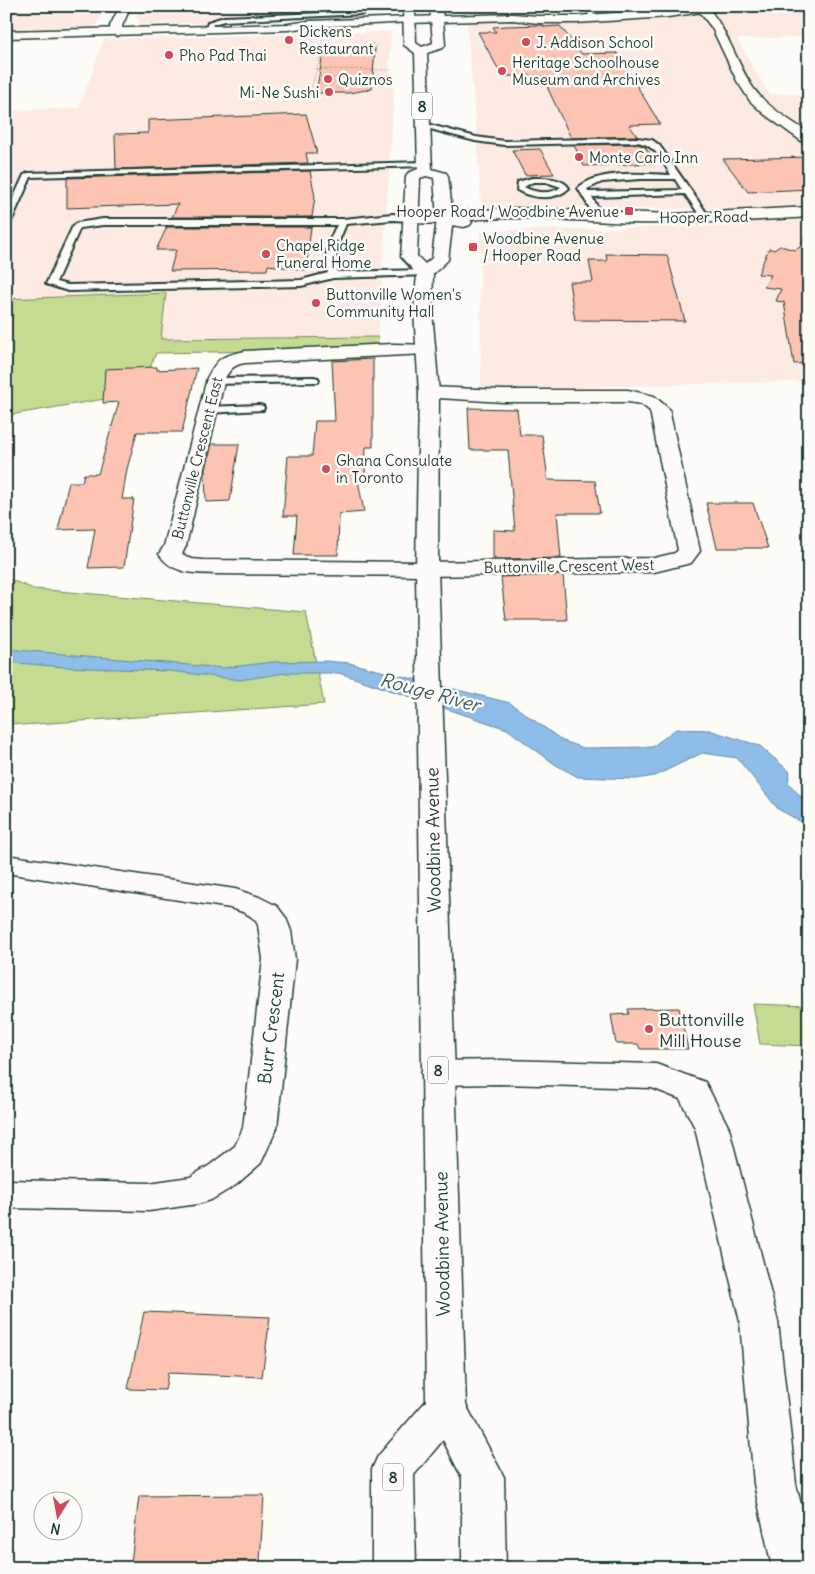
<svg xmlns="http://www.w3.org/2000/svg" width="815" height="1574" font-family="Delius,sans-serif">
  <style>
    .built { fill: #fdebe3 }
    .green { fill: #c4db91; stroke: #728c62 }
    .water { fill: #8ebde9; stroke: #628aa1 }
    .building { fill: #fdc4b3; stroke: #1f3d34 }
    .lines { fill: none; stroke-linecap: round; stroke-linejoin: round }
    .service-casing { stroke: #1f3d34; stroke-width: 4 }
    .minor-casing { stroke: #1f3d34; stroke-width: 3 }
    .tertiary-casing { stroke: #1f3d34; stroke-width: 3 }
    .secondary-casing { stroke: #1f3d34; stroke-width: 3 }
    .primary-casing { stroke: #1f3d34; stroke-width: 3 }
    .path { stroke: #1f3d34; stroke-width: 1; stroke-dasharray: 0.5 2; stroke-linecap: butt }
    .service { fill: #fdfcf7; fill-rule: evenodd }
    .minor { fill: #fdfcf7; fill-rule: evenodd }
    .tertiary { fill: #fdfcf7; fill-rule: evenodd }
    .secondary { fill: #fdfcf7; fill-rule: evenodd }
    .primary { fill: #fdfcf7; fill-rule: evenodd }
    .poi-dot { fill: #d1495b; stroke: #fdfcf7; stroke-width: 2 }
    .labels { text-anchor: middle; dominant-baseline: central; stroke-width: 5; stroke-linejoin: round; paint-order: stroke }
    .far-poi-label { font-size: 15px; fill: #1f3d34; stroke: #fdfcf7; text-anchor: start }
    .far-street-label { font-size: 15px; fill: #1f3d34; stroke: #fdfcf7 }
    .shield { fill: #fdfcf7; stroke: #62766e; stroke-width: 1 }
    .shield-label { font-size: 16px; font-weight: bold; fill: #1f3d34 }
    .street-label { font-size: 18px; fill: #1f3d34; stroke: #fdfcf7 }
    .poi-label { font-size: 18px; fill: #1f3d34; stroke: #fdfcf7; text-anchor: start }
    .water-label { font-size: 19px; font-style: italic; fill: #3b5d61; stroke: #fdfcf7 }
  </style>
  <rect width="100%" height="100%" fill="#fdfcf7"/>
  <filter id="ink" filterUnits="userSpaceOnUse"><feTurbulence type="fractalNoise" baseFrequency=".02" numOctaves="2"/><feDisplacementMap in="SourceGraphic" scale="10" xChannelSelector="R" yChannelSelector="G"/><feConvolveMatrix kernelMatrix="1 2 1 2 8 2 1 2 1" color-interpolation-filters="sRGB"/></filter>
  <g filter="url(#ink)">
    <path class="built" d="M6 6H108L95 28 6 30Z
      M141 6H389L387 14 376 17 138 25 139 20 135 18Z
      M465 6H809V37L737 39 769 94H809V381L481 390 480 231 725 226 713 209 481 207 477 139Z
      M391 31 389 79 394 87V97L377 349 156 353 6 362V110L79 108 104 39Z"/>
    <path class="green" d="M166 293 161 339 378 337 377 349 156 353 140 393 10 415 6 420V299Z
      M6 578 34 589 306 612 324 704 22 725 6 722Z
      M753 1004 809 1006V1046L760 1044Z"/>
    <path class="water" d="M6 649 223 668 273 662 325 661 349 663 510 703 563 741 584 748 652 747 676 729 709 730 760 746 790 772 788 782 800 796 809 801V826L778 809 737 758 702 753 655 776 636 779 578 777 556 765 507 729 339 673H285L240 680 170 671 64 667 6 662Z"/>
    <path class="building" d="M543 25 544 27 560 26 582 54 617 53 660 124 629 125 637 136 571 138 542 76H502L478 32H496L493 27 507 26Z
      M324 48H375L372 89 349 93H316Z
      M306 114 317 153H306L308 163 116 169 115 134 148 133V120Z
      M637 144 644 146 657 163 584 166 574 145Z
      M540 149 554 174 525 175 512 150Z
      M809 157V189L748 192 723 159Z
      M310 171 315 197 312 217H172L178 204 67 208V178Z
      M167 227H311L306 270 268 265 267 270 170 271 176 250H156Z
      M809 228V363L794 364 784 302 776 301 781 289 764 287 771 275 758 274 769 248 774 250 780 246 795 250 800 247Z
      M606 254 667 255 685 321 575 320 569 282H593L589 261H607Z
      M373 359V447H366L365 475H357L364 512 339 514 338 555H294L297 516H283L288 456H312L315 421H335L332 361Z
      M157 367V370L197 368 182 432H137L127 469 122 499H134L124 567 88 568 95 529 58 530 69 482H82L84 474H98L119 402 103 403 105 369Z
      M468 408 517 409 520 435H542L548 480 595 481 600 513H557L561 558 499 559 493 557V530L515 531 508 450H470Z
      M212 444H239L230 501 206 502 205 474Z
      M706 503H753L768 548H717Z
      M563 575 567 620H506L501 577Z
      M679 1008 688 1049H640L638 1044H616L611 1015 629 1014 628 1009Z
      M144 1312 270 1317 262 1377 168 1373 165 1390 128 1389Z
      M264 1495 260 1562 131 1563 139 1496Z"/>
    <g class="lines">
      <g class="service-casing">
        <path id="service" d="M367 6H374L362 14 224 21 213 24 211 30 206 29 208 22 224 17 347 12 360 10Z
          M585 6H591L595 19H591Z
          M419 122 476 137 504 141 637 138 652 140 659 145 710 218 703 220 685 194 592 197 603 217 596 219 578 188C598 169 645 174 671 175 662 160 655 145 637 142L504 145 475 141 419 126ZM640 179H675L682 190 589 192 587 189 602 182Z
          M424 162 428 164 427 166 31 177 10 224 6 227V214L24 175 28 173Z
          M532 178C544 178 562 177 569 188 556 201 532 199 517 190L518 182ZM533 182H546L561 187C550 195 535 193 524 187Z
          M392 214 411 215 415 218 411 221 392 220 346 224 336 248 337 272 425 270 428 271V275L333 278 301 286 68 291 46 284 73 226 77 223 103 219H343ZM103 225H337C328 241 324 255 328 273L301 280 68 285 56 282 80 228Z
          M314 377 318 378 319 380 318 382 215 384 210 381 215 378Z
          M259 405 263 406 264 408 263 410 208 413 203 410 208 407Z"/>
      </g>
      <g class="minor-casing">
        <path id="minor" d="M704 7 708 8C729 32 736 63 754 89 768 108 790 120 809 133V144L804 143 764 114 750 101 737 81 712 28 698 10Z
          M809 207V217C749 221 690 224 630 223 577 221 524 215 470 220L472 222 470 225 464 227 445 224 411 223 406 221 403 218 406 215 411 213 445 214 467 211 512 208 673 214Z
          M393 344 432 345 435 349 432 353 426 354 245 363C234 365 231 368 225 378L186 546 182 554 191 559 203 560 427 562 654 558 675 553 678 550 650 411 641 404 628 402H503L422 397 419 393 422 389 429 387 503 390H628L654 396 669 409 700 551 691 563 654 572 427 576 215 574C193 573 172 574 159 554L164 546 207 378C218 357 222 356 245 351Z
          M6 855 235 889 259 897 277 906 286 918 291 931 295 959 277 1128 261 1163 236 1185 211 1200 198 1204 149 1211 6 1208V1180L149 1183 190 1177 210 1165 235 1146 243 1128 263 959 258 925C253 914 240 911 230 908L6 873Z
          M499 1060 656 1064 705 1082 729 1128 778 1322 796 1484 809 1538V1568H772L754 1484 740 1322 695 1128 680 1099 652 1088 499 1084 438 1085 426 1081 421 1073 426 1065 438 1061Z"/>
      </g>
      <g class="tertiary-casing">
        <path id="tertiary" d="M120 6H131L122 26 123 33 117 36 111 33 110 26Z
          M701 6H728L723 9 668 17 576 23H538L513 20 409 23 403 20 409 17 513 14 538 16H576Z"/>
      </g>
      <g class="secondary-casing">
        <path id="secondary" d="M409 17 413 18 415 20 413 22 310 27 288 30 6 38V31L288 24 310 21Z"/>
      </g>
      <g class="primary-casing">
        <path id="primary" d="M403 6H415L416 43 422 47 433 43 430 6H442L445 45 443 48 427 53 432 169 446 173 448 176 453 219 448 260 433 274 432 311 439 393 438 569 466 1405 504 1477 506 1568H462V1478L443 1440 414 1475 416 1568H372V1469L378 1456 426 1401 416 569 419 393 414 311 417 274 401 257 406 176 408 173 418 169 415 53 404 45ZM426 176 434 178 437 219 432 258 425 264 417 256 420 178Z"/>
      </g>
      <path class="path" d="M368 43 376 46
        M243 47 244 64
        M315 69 391 70
        M310 93 324 44"/>
      <use href="#service" class="service"/>
      <use href="#minor" class="minor"/>
      <use href="#tertiary" class="tertiary"/>
      <use href="#secondary" class="secondary"/>
      <use href="#primary" class="primary"/>
    </g>
  </g>
  <g class="poi-dot">
    <circle cx="289" cy="40" r="5"/>
    <circle cx="526" cy="42" r="5"/>
    <circle cx="169" cy="55" r="5"/>
    <circle cx="502" cy="71" r="5"/>
    <circle cx="328" cy="79" r="5"/>
    <circle cx="329" cy="92" r="5"/>
    <circle cx="579" cy="157" r="5"/>
    <rect x="624" y="206" width="10" height="10" rx="2.5"/>
    <rect x="468" y="242" width="10" height="10" rx="2.5"/>
    <circle cx="266" cy="254" r="5"/>
    <circle cx="316" cy="303" r="5"/>
    <circle cx="326" cy="469" r="5"/>
    <circle cx="649" cy="1029" r="5"/>
  </g>
  <g class="labels">
    <g class="far-poi-label">
      <text x="299" y="31">Dickens<tspan x="299" dy="17">Restaurant</tspan></text>
      <text x="536" y="42">J. Addison School</text>
      <text x="179" y="55">Pho Pad Thai</text>
      <text x="512" y="62">Heritage Schoolhouse<tspan x="512" dy="17">Museum and Archives</tspan></text>
      <text x="338" y="79">Quiznos</text>
      <text x="319" y="92" text-anchor="end">Mi-Ne Sushi</text>
      <text x="589" y="157">Monte Carlo Inn</text>
      <text x="619" y="211" text-anchor="end">Hooper Road / Woodbine Avenue</text>
      <text x="483" y="238">Woodbine Avenue<tspan x="483" dy="17">/ Hooper Road</tspan></text>
      <text x="276" y="245">Chapel Ridge<tspan x="276" dy="17">Funeral Home</tspan></text>
      <text x="326" y="294">Buttonville Women's<tspan x="326" dy="17">Community Hall</tspan></text>
      <text x="336" y="460">Ghana Consulate<tspan x="336" dy="17">in Toronto</tspan></text>
    </g>
    <g class="far-street-label">
      <text transform="translate(704 217) rotate(-1)">Hooper Road</text>
      <text transform="translate(197 458) rotate(-76)">Buttonville Crescent East</text>
      <text transform="translate(569 566) rotate(-1)">Buttonville Crescent West</text>
    </g>
    <g class="shield">
      <rect x="412" y="92.5" width="20" height="27" rx="4"/>
      <rect x="428" y="1056.5" width="20" height="27" rx="4"/>
      <rect x="383" y="1463.5" width="20" height="27" rx="4"/>
    </g>
    <g class="shield-label">
      <text x="422" y="106">8</text>
      <text x="438" y="1070">8</text>
      <text x="393" y="1477">8</text>
    </g>
    <g class="street-label">
      <text transform="translate(433 840) rotate(-91)">Woodbine Avenue</text>
      <text transform="translate(271 1028) rotate(-83)">Burr Crescent</text>
      <text transform="translate(442 1244) rotate(-91)">Woodbine Avenue</text>
    </g>
    <g class="poi-label">
      <text x="659" y="1019">Buttonville<tspan x="659" dy="21">Mill House</tspan></text>
    </g>
    <g class="water-label">
      <text transform="translate(430 692) rotate(15)">Rouge River</text>
    </g>
  </g>
  <rect width="815" height="1574" fill="none" stroke="#fdfcf7" stroke-width="25"/>
  <rect x="12" y="12" width="790" height="1549" fill="none" stroke="#1f3d34" stroke-width="2" filter="url(#ink)"/>
  <g transform="translate(58 1516) rotate(191)"><circle r="24" fill="#fdfcf7" stroke="#a4b0a9"/>
  <path d="M0-4L9 19L0 12L-9 19Z" fill="#d1495b"/>
  <text y="-8" font-size="14" font-weight="bold" text-anchor="middle" fill="#1f3d34">N</text>
  </g>
</svg>
